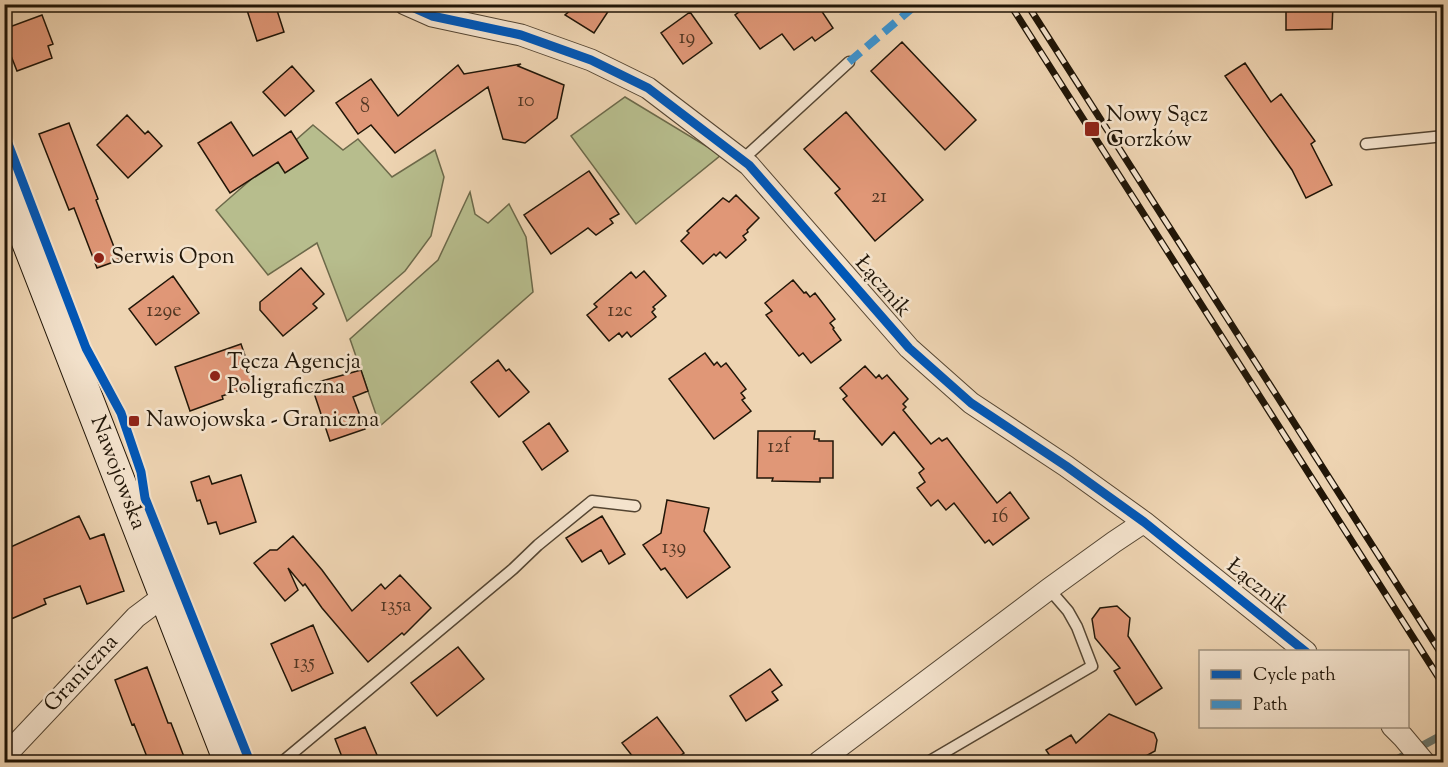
<svg xmlns="http://www.w3.org/2000/svg" width="1448" height="767" font-family="'Sorts Mill Goudy',serif">
  <style>
    .green { fill: #b7bd8d; stroke: #6c694a; stroke-width: 1.5 }
    .lines { fill: none; stroke-linecap: round; stroke-linejoin: round }
    .stream { stroke: #69766e; stroke-width: 8 }
    .building { fill: #e09777; stroke: #201507; stroke-width: 1.5 }
    .lane-casing { stroke: #544532; stroke-width: 13 }
    .street-casing { stroke: #544532; stroke-width: 23 }
    .secondary-casing { stroke: #201507; stroke-width: 32 }
    .lane { stroke: #f4e3cd; stroke-width: 10 }
    .street { stroke: #f4e3cd; stroke-width: 21 }
    .secondary { stroke: #f4e3cd; stroke-width: 30 }
    .rail-casing { stroke: #201507; stroke-width: 7 }
    .rail { stroke: #f4e3cd; stroke-width: 4.5; stroke-dasharray: 14; stroke-linecap: butt }
    .quiet { stroke: #3a93d1; stroke-width: 8; stroke-dasharray: 15 8; stroke-linecap: butt }
    .cycleway-casing { stroke: #f4e3cd; stroke-width: 13 }
    .cycleway { stroke: #0057b8; stroke-width: 9 }
    .poi-dot { fill: #8f2418; stroke: #f4e3cd; stroke-width: 2 }
    .labels { text-anchor: middle; dominant-baseline: central; stroke-width: 5; stroke-linejoin: round; paint-order: stroke }
    .number-label { font-size: 20px; fill: #503623 }
    .poi-label { font-size: 22px; fill: #201507; stroke: #f4e3cd; text-anchor: start }
    .street-label { font-size: 22px; fill: #201507; stroke: #f4e3cd }
  </style>
  <rect width="100%" height="100%" fill="#eed4b2"/>
  <filter id="stains"><feTurbulence type="fractalNoise" baseFrequency=".00333" numOctaves="4"/><feColorMatrix values="0 0 0 0 .2 0 0 0 0 .09 0 0 0 0 .02 0 0 0 .5 -.17"/></filter>
  <radialGradient id="worn" r=".72"><stop offset=".6" stop-color="#630" stop-opacity="0"/><stop offset="1" stop-color="#630" stop-opacity=".3"/></radialGradient>
  <path class="green" d="M625 97 721 155 636 224 571 136Z
    M313 125 343 150 358 139 392 177 435 150 444 177 431 236 405 271 347 321 317 243 268 275 216 210Z
    M470 192 475 214 488 223 509 204 526 237 533 292 380 426 350 339 438 260Z"/>
  <g class="lines">
    <path class="stream" d="M1392 762 1444 734"/>
  </g>
  <path class="building" d="M245 4H275L284 32 257 41Z
    M578 4H613L594 33 565 15Z
    M750 4H817L833 28 815 41 812 37 794 50 782 34 760 49 735 15Z
    M1286 4H1333L1332 29 1286 30Z
    M690 12 712 43 683 64 661 33Z
    M42 15 53 44 48 46 52 58 17 71 4 38V29Z
    M902 42 976 120 945 150 871 71Z
    M1245 63 1271 102 1281 94 1315 141 1311 144 1332 185 1306 198 1292 170 1225 76Z
    M521 64 518 66 564 85 557 118 525 143 503 139 488 87 395 153 371 125 358 134 336 103 371 79 398 116 458 65 464 74Z
    M292 66 314 91 285 116 263 92Z
    M846 112 923 200 875 241 835 193 840 189 804 149Z
    M127 115 145 134 148 131 162 146 128 178 97 145Z
    M231 122 253 156 291 131 308 158 285 173 278 162 230 193 198 143Z
    M69 123 98 199 96 200 119 260 97 268 74 208 69 210 39 134Z
    M589 171 619 214 610 219 613 223 596 235 588 228 551 254 524 215Z
    M736 195 759 218 747 230 748 232 743 236 746 240 726 258 720 252 716 256 714 254 703 264 681 241 689 233 687 231 723 198 729 202Z
    M301 268 324 294 313 304 317 308 283 336 260 310V302Z
    M644 271 666 296 653 307 655 309 652 312 656 317 631 337 627 332 622 337 619 333 609 341 587 315 597 307 594 304 631 272 636 278Z
    M173 276 199 313 156 345 129 309Z
    M793 280 804 293 806 292 810 297 815 293 835 319 830 323 834 328 833 329 841 340 811 363 803 353 799 356 766 315 772 311 765 303Z
    M241 344 255 385 222 396 223 399 190 411 175 367Z
    M705 353 714 365 717 362 721 367 726 363 746 389 741 393 745 398 742 400 751 411 714 439 669 379Z
    M498 360 506 371 509 369 529 392 499 417 471 382Z
    M865 366 876 378 879 375 882 379 887 375 908 399 903 404 906 407 903 410 931 444 939 438 942 441 947 438 997 503 1010 492 1029 518 993 545 989 540 985 543 954 503 946 510 938 500 931 506 917 488 925 482 919 473 924 469 894 432 882 445 843 399 847 396 840 388Z
    M361 370 368 391 353 397 365 429 330 441 311 384Z
    M549 423 568 451 542 470 523 442Z
    M758 431H815L814 439H819V441H833V478H820V482L772 481 773 478H757Z
    M241 475 256 522 220 534 216 522 208 524 200 500 197 501 191 482 209 476 212 484Z
    M667 500 709 508 704 531 730 567 687 598 665 568 661 570 643 545 661 533Z
    M79 516 90 539 104 534 124 591 87 604 80 586 44 599 46 604 4 622V550Z
    M602 516 625 554 609 564 601 550 582 562 566 538Z
    M293 536 322 570 352 611 381 584 385 589 400 575 431 608 404 635 402 633 368 662 322 608 305 584 303 586 288 568 298 590 285 601 254 563 270 550H277Z
    M1117 606 1130 618 1128 636 1162 688 1136 705 1114 671 1120 668 1095 638 1092 619 1100 608Z
    M313 625 333 673 292 691 271 644Z
    M458 647 484 679 437 716 411 683Z
    M147 667 168 723H171L186 762H149L134 724 132 725 115 680Z
    M770 669 782 685 772 692 778 700 746 721 730 696Z
    M1109 714 1154 733 1157 740 1155 751 1135 762H1054L1046 750 1071 735 1076 743Z
    M657 717 684 753 671 762H637L622 743Z
    M365 727 380 762H344L335 739Z"/>
  <g class="lines">
    <g class="lane-casing">
      <path id="lane" d="M1366 144 1444 136
        M742 160 849 62
        M282 762 513 569 538 545 592 501 635 506
        M928 762 1092 666 1077 627 1068 611 1049 589"/>
    </g>
    <g class="street-casing">
      <path id="street" d="M405 4 432 16 521 35 591 60 648 88 749 165 909 348 971 403 1066 466 1144 522 1306 652
        M1392 726 1403 737 1424 762
        M4 757 136 617 164 596
        M819 762 1049 589 1114 542 1144 522"/>
    </g>
    <g class="secondary-casing">
      <path id="secondary" d="M4 183 229 762"/>
    </g>
    <use href="#lane" class="lane"/>
    <use href="#street" class="street"/>
    <use href="#secondary" class="secondary"/>
    <g class="rail-casing">
      <path id="rail" d="M1010 4 1444 686
        M1027 4 1444 658"/>
    </g>
    <use href="#rail" class="rail"/>
    <path class="quiet" d="M849 62 917 4"/>
    <g class="cycleway-casing">
      <path id="cycleway" d="M405 4 432 16 521 35 591 60 648 88 749 165 909 348 971 403 1066 466 1144 522 1306 652
        M4 133 86 348 121 413 141 472 145 498 250 762"/>
    </g>
    <use href="#cycleway" class="cycleway"/>
  </g>
  <g class="poi-dot">
    <rect x="1084" y="121" width="16" height="16" rx="3"/>
    <circle cx="99" cy="258" r="6"/>
    <circle cx="215" cy="376" r="6"/>
    <rect x="128" y="415" width="12" height="12" rx="3"/>
  </g>
  <g class="labels">
    <g class="number-label">
      <text x="687" y="38">19</text>
      <text x="526" y="101">10</text>
      <text x="365" y="107">8</text>
      <text x="879" y="197">21</text>
      <text x="164" y="311">129e</text>
      <text x="620" y="311">12c</text>
      <text x="779" y="447">12f</text>
      <text x="1000" y="517">16</text>
      <text x="674" y="548">139</text>
      <text x="396" y="606">135a</text>
      <text x="304" y="663">135</text>
    </g>
    <g class="poi-label">
      <text x="1106" y="116">Nowy Sącz<tspan x="1106" dy="25">Gorzków</tspan></text>
      <text x="111" y="258">Serwis Opon</text>
      <text x="227" y="363">Tęcza Agencja<tspan x="227" dy="25">Poligraficzna</tspan></text>
      <text x="146" y="421">Nawojowska - Graniczna</text>
    </g>
    <g class="street-label">
      <text transform="translate(882 287) rotate(49)">Łącznik</text>
      <text transform="translate(117 473) rotate(69)">Nawojowska</text>
      <text transform="translate(1257 587) rotate(39)">Łącznik</text>
      <text transform="translate(82 674) rotate(-47)">Graniczna</text>
    </g>
  </g>
  <rect width="1448" height="767" fill="none" stroke="#eed4b2" stroke-width="24"/>
  <rect x="6" y="6" width="1436" height="755" fill="none" stroke="#201507" stroke-width="3"/>
  <rect x="12" y="12" width="1424" height="743" fill="none" stroke="#201507" stroke-width="1.5"/>
  <rect x="1199" y="650" width="210" height="78" fill="#f4e3cd" stroke="#9f917e" stroke-width="1.5"/>
  <rect x="1211" y="670" width="30" height="9" fill="#0057b8" stroke="#9f917e" stroke-width="1.5"/>
  <text x="1253" y="680" font-size="18" fill="#201507">Cycle path</text>
  <rect x="1211" y="700" width="30" height="9" fill="#3a93d1" stroke="#9f917e" stroke-width="1.5"/>
  <text x="1253" y="710" font-size="18" fill="#201507">Path</text>
  <rect width="100%" height="100%" filter="url(#stains)"/>
  <rect width="100%" height="100%" fill="url(#worn)"/>
</svg>
